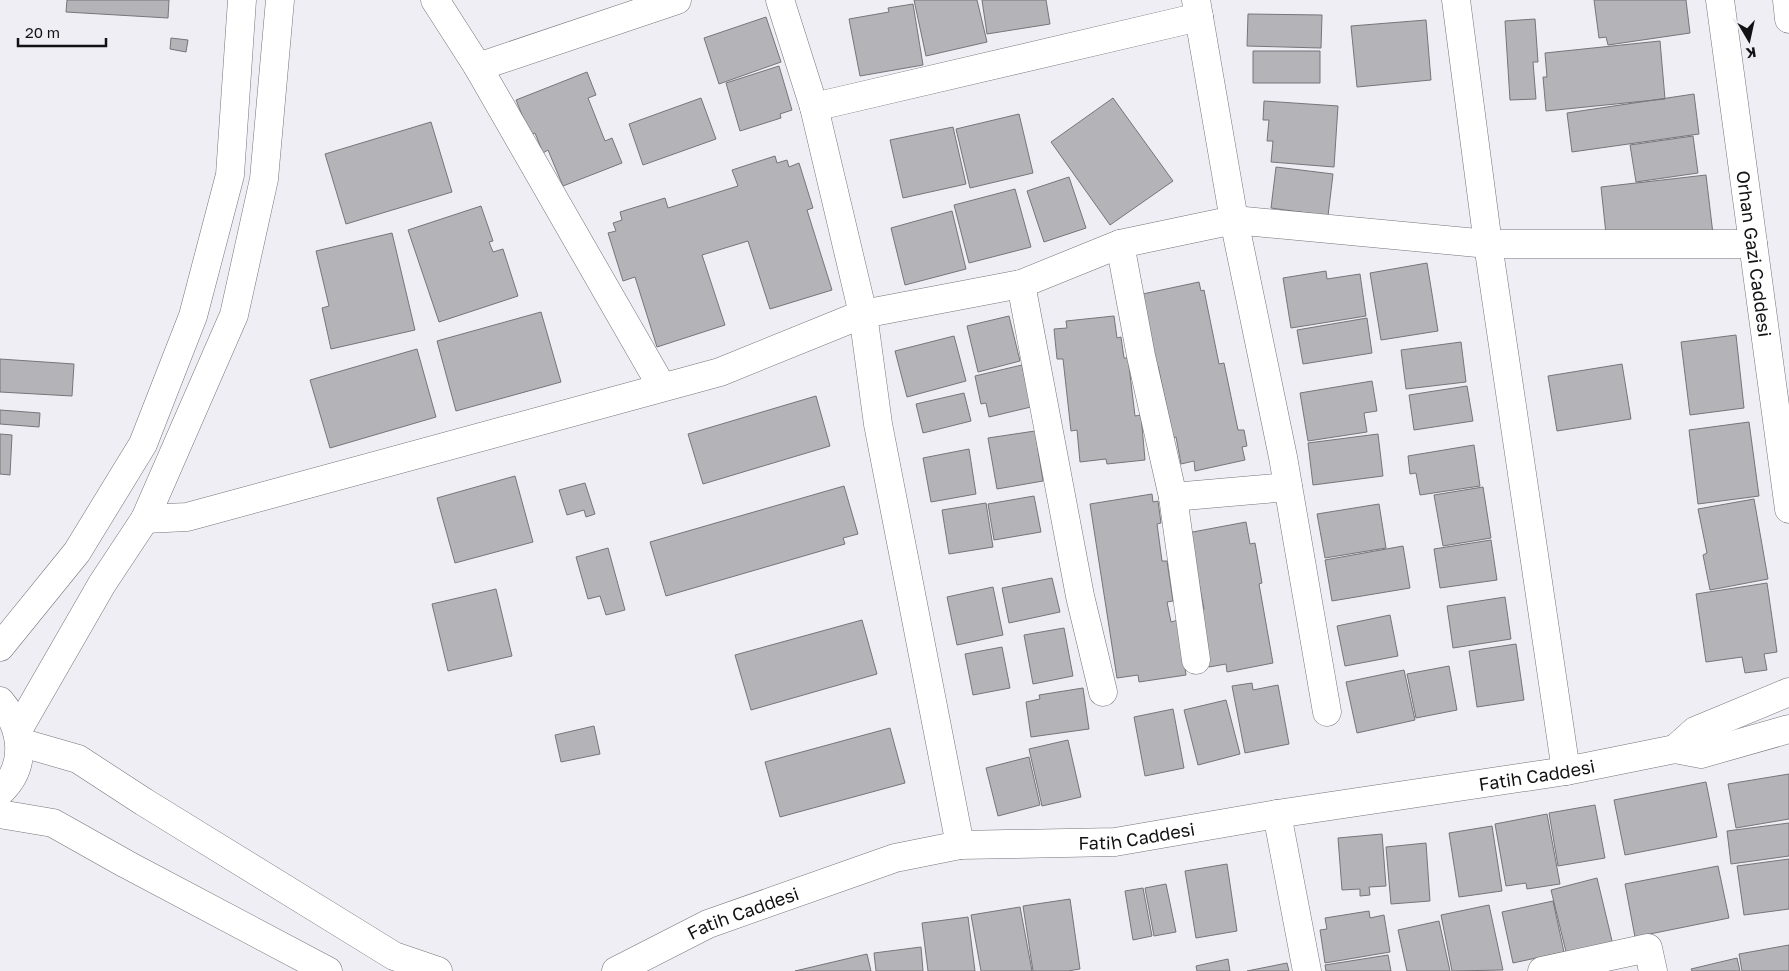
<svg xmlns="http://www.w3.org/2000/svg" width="1789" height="971" font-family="'Golos Text',sans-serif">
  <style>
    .building { fill: #b3b3b8; stroke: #75757a }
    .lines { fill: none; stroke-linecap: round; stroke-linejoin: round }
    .minor-casing { stroke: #757479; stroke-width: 29 }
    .secondary-casing { stroke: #757479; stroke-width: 29 }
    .primary-casing { stroke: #757479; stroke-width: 29 }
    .minor { stroke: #fff; stroke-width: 28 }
    .secondary { stroke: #fff; stroke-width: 28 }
    .primary { stroke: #fff; stroke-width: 28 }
    .labels { text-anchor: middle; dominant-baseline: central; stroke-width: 5; stroke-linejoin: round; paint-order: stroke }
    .street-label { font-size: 18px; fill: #121214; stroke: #eeeef4 }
  </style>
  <rect width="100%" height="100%" fill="#eeeef4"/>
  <path class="building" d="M67 0H169L168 18 66 12Z
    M914 0H977L987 42 926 56Z
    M982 0H1046L1050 24 987 34Z
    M1594 0H1686L1690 33 1608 45 1606 37 1599 38Z
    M913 4 923 65 860 76 849 19 889 12 888 8Z
    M1248 14 1322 15 1321 48 1247 46Z
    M766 17 781 62 719 84 704 38Z
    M1535 19 1538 62H1533L1536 99 1510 100 1505 21Z
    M1426 20 1431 80 1357 87 1351 26Z
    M171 38 188 40 186 52 170 49Z
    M1660 41 1665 99 1546 111 1543 77H1547L1545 53Z
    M1253 51H1320V83H1253Z
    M779 66 792 110 780 114 781 118 740 131 726 83Z
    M587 72 596 95 588 98 605 141 612 138 622 163 563 186 548 150 543 153 535 133 530 135 516 100Z
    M1694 94 1699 134 1572 152 1567 113Z
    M701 98 716 139 643 165 629 124Z
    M1113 98 1173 181 1110 225 1051 142Z
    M1264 101 1338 106 1334 167 1271 162 1273 141H1267L1269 120H1263Z
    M1019 114 1033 173 970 188 956 129Z
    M431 122 452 192 346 224 325 154Z
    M953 127 966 184 903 198 890 140Z
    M1693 136 1698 173 1636 182 1630 145Z
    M775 156 777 163 787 160 789 167 799 163 813 208 807 210 832 290 770 309 748 241 702 255 725 325 657 347 635 277 623 281 608 233 616 231 613 223 622 220 620 212 665 198 668 208 738 186 732 170Z
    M1276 167 1333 174 1328 216 1271 208Z
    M1706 175 1713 234H1606L1601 187Z
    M1069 177 1086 228 1044 242 1027 191Z
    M1015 189 1031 247 969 263 954 205Z
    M481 206 493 241 489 242 493 252 503 249 518 296 439 322 408 230Z
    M952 211 966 269 905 285 891 228Z
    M392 233 415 330 331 349 322 308 329 306 316 251Z
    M1427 263 1438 331 1381 340 1370 273Z
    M1326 271 1327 279 1360 274 1366 316 1291 328 1283 278Z
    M1199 282 1201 291 1204 290 1219 364 1224 363 1238 430H1244L1247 446 1242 447 1245 460 1195 471 1194 461 1181 464 1176 437 1170 439V423L1158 366 1153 367 1138 295Z
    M541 312 561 382 456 411 437 341Z
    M1009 316 1020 361 978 372 967 326Z
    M1114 316 1117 338 1121 337 1124 358H1128L1135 416 1141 415 1145 460 1107 464 1106 459 1080 462 1077 430 1071 431 1063 359H1057L1054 329 1067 328 1066 321Z
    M1367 318 1372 353 1303 364 1297 330Z
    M1736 335 1744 408 1690 415 1681 342Z
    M954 336 966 381 907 397 895 351Z
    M1461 342 1466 382 1406 389 1401 350Z
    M417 349 436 417 330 448 310 380Z
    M0 359 74 364 72 396 0 392Z
    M1622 364 1631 419 1557 431 1548 376Z
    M1022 365 1031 407 989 417 986 403 981 404 975 376Z
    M1372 381 1377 411 1364 413 1367 432 1308 441 1300 393Z
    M1467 386 1473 421 1414 430 1409 395Z
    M964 393 971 421 923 433 916 404Z
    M816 396 830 446 703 484 688 434Z
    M0 410 40 413 39 427 0 424Z
    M1749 422 1759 496 1698 504 1689 430Z
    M1035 431 1043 481 997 489 988 438Z
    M0 434 12 435 10 475 0 474Z
    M1378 434 1383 476 1313 485 1308 443Z
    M1474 445 1480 486 1420 495 1416 473 1410 474 1408 456Z
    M969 449 976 494 931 502 923 458Z
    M515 476 533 542 455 563 437 498Z
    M585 483 595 514 586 517 584 510 567 515 559 490Z
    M844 486 858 534 843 538 845 544 666 596 650 542Z
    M1483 487 1491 538 1443 546 1434 495Z
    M1152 494 1153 502 1158 501 1161 523 1157 524 1162 561H1167L1173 601 1167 602 1171 622 1178 620 1186 675 1139 682 1138 675 1117 678 1090 504Z
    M1034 496 1041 532 994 540 988 504Z
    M1754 499 1768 579 1710 590 1703 555 1707 553 1698 509Z
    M986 503 993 547 949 554 942 510Z
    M1379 504 1386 548 1325 558 1317 514Z
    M1246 522 1250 544 1255 543 1262 583 1259 584 1273 663 1227 672 1226 664 1209 667 1199 610 1204 609 1198 578 1182 534Z
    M1491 540 1497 580 1440 588 1434 549Z
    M1403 546 1410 588 1332 601 1325 560Z
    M608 548 625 610 606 615 600 596 588 599 576 557Z
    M1052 578 1060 612 1009 623 1002 588Z
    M1767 583 1777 652 1764 654 1767 670 1745 673 1742 657 1706 662 1696 594Z
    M993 587 1003 635 957 645 947 597Z
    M496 589 512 656 448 671 432 604Z
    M1505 597 1511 639 1453 648 1447 606Z
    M1390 615 1398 656 1345 666 1337 626Z
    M862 620 877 674 751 710 735 655Z
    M1064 628 1073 676 1033 684 1024 635Z
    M1516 644 1524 700 1477 707 1469 651Z
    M1002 647 1010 688 973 695 965 654Z
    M1449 666 1457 710 1416 718 1407 674Z
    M1404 670 1415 720 1357 733 1346 682Z
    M1252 683 1253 690 1278 685 1289 744 1245 753 1232 686Z
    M1083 688 1089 729 1031 737 1026 702 1040 699 1039 695Z
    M1226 700 1240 754 1198 765 1184 710Z
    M1173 709 1184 768 1145 776 1134 717Z
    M594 726 600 754 561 762 555 735Z
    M890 728 905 783 780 817 765 762Z
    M1068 740 1081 797 1042 806 1029 749Z
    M1029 757 1040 805 998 816 986 768Z
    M1789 774V819L1736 828 1728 784Z
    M1706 782 1717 837 1625 855 1614 800Z
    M1595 805 1605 858 1558 866 1549 813Z
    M1547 814 1560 884 1527 889 1526 883 1506 886 1495 824Z
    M1789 823V856L1731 864 1727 831Z
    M1492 826 1502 891 1459 897 1449 833Z
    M1382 834 1386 886 1369 887 1370 895 1360 896V889L1342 890 1338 838Z
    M1426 843 1430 901 1391 904 1386 847Z
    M1789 859V909L1744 915 1737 866Z
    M1227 864 1237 931 1196 938 1185 871Z
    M1718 866 1729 918 1635 937 1625 884Z
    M1597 878 1613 945 1567 956 1551 890Z
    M1166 884 1176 932 1154 936 1145 888Z
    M1143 888 1152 936 1133 940 1125 891Z
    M1070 899 1080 969 1068 971H1033L1023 906Z
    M1553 901 1564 952 1513 963 1502 912Z
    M1489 905 1503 970 1452 971 1441 915Z
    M1020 907 1032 971H981L971 915Z
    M1369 911 1370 918 1384 915 1390 952 1325 963 1320 930 1327 929 1325 918Z
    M968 917 975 971H928L922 923Z
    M1439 921 1450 971H1407L1398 930Z
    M1789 945V971H1742L1739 954Z
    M921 947 923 971H876L874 953Z
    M867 954 871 971H795Z
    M1388 955 1391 971H1326L1325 965Z
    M1737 958 1740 971H1692L1691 969Z
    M1228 959 1230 971H1197L1196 966Z
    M1287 963 1289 971H1247Z"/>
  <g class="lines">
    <g class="minor-casing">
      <g id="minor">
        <path d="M435 0 478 67 662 387"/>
        <path d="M780 0 814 107 863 314 878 424 960 845"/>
        <path d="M1196 0 1234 220 1283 457 1327 712"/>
        <path d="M1456 0 1488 244 1566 771"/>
        <path d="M478 67 677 0"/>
        <path d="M814 107 1199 17"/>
        <path d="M1120 244 1141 356 1173 497 1288 487"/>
        <path d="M1021 284 1080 596 1103 692"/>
        <path d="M1173 497 1196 660"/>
        <path d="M145 519 187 517 720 372 863 314 1021 284 1120 244 1234 220 1488 244H1753"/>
        <path d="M19 742 78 759 144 802 394 956 438 971"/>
        <path d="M1675 749 1695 731 1789 692"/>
        <path d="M0 814 53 823 126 864 328 971"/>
        <path d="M1277 814 1307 971"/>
        <path id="s1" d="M616 971 708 924 895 858 960 845 1115 842 1277 814 1566 771 1675 749 1701 754 1789 729"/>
        <path d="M1542 971 1648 948 1653 971"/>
      </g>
    </g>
    <g class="secondary-casing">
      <path id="secondary" d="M0 647 77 552 143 444 193 316 230 175 242 0
        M0 701C23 728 28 766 0 792
        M18 730 102 584 145 519 234 315 264 179 280 0"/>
    </g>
    <g class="primary-casing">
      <g id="primary">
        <path id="s2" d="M1720 0 1789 509"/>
        <path d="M1787 0 1789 19"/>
      </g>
    </g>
    <use href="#minor" class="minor"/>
    <use href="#secondary" class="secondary"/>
    <use href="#primary" class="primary"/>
  </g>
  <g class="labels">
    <g class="street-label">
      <text stroke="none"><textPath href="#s2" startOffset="256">Orhan Gazi Caddesi</textPath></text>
      <text stroke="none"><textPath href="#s1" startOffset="950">Fatih Caddesi</textPath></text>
      <text stroke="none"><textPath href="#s1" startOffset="545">Fatih Caddesi</textPath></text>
      <text stroke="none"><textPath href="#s1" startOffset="140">Fatih Caddesi</textPath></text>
    </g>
  </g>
  <g transform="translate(1749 40) rotate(171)" stroke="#eeeef4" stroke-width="4" paint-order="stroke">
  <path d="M0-4L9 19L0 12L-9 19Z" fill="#121214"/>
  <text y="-8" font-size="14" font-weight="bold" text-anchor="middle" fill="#121214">K</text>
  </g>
  <path d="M18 38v8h88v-8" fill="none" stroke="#121214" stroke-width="2.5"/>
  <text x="25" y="38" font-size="15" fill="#121214" stroke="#eeeef4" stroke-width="4" paint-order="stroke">20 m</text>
</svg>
